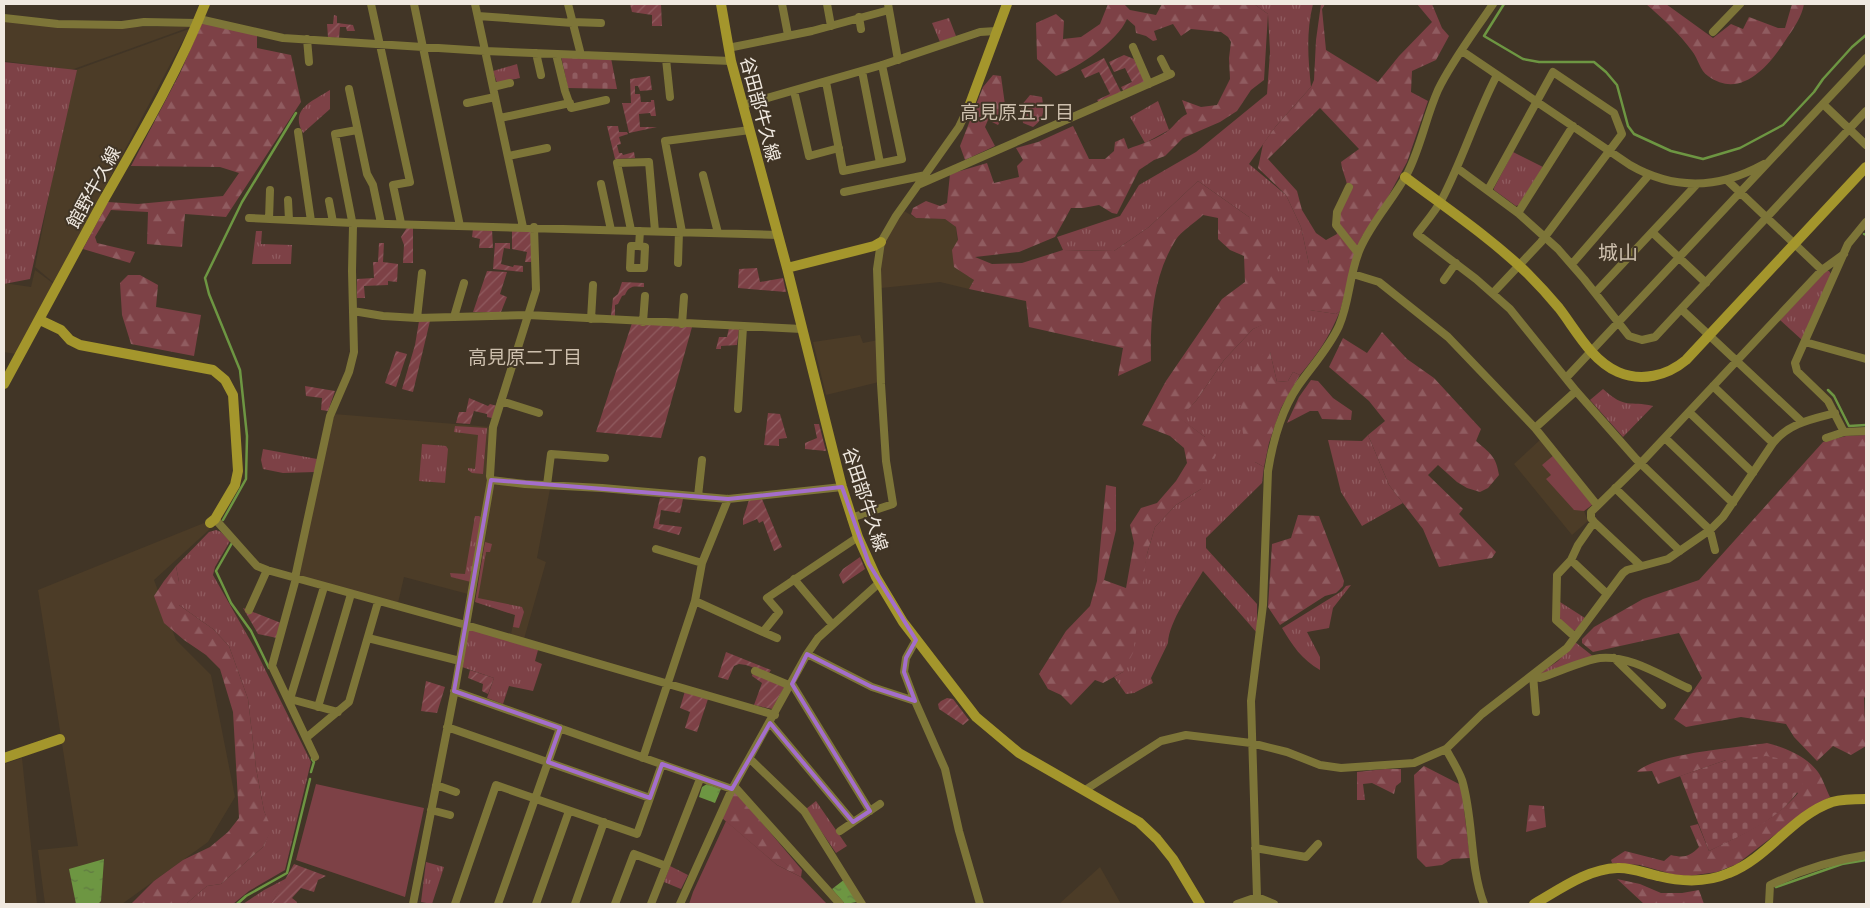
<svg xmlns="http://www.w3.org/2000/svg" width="1870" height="908" font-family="'Playfair Display','Noto Sans JP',serif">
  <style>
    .built { fill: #4c3c27 }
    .grass { fill: url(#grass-tufts) }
    .forest { fill: url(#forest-firs); fill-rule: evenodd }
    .cemetery { fill: url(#cemetery-stones) }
    .garden { fill: url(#garden-furrows) }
    .pitch { fill: #7d4146 }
    .water { fill: url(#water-ripples) }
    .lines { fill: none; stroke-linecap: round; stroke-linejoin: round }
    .stream { stroke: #6d9642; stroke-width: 2.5 }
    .street { stroke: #7d7538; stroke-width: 8 }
    .secondary { stroke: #a4962c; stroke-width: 10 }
    .marked { fill: none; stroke: #a46ecb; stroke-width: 4; stroke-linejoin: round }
    .labels { text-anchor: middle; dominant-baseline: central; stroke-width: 4; stroke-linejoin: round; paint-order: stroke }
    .street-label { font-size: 18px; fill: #f0e9e0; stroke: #413526 }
    .neighbourhood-label { font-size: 19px; fill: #cdbfad; stroke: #413526 }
    .quarter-label { font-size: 20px; fill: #cdbfad; stroke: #413526 }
  </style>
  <defs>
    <pattern id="grass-tufts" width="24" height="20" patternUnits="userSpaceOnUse" patternTransform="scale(1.25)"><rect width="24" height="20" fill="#7d4146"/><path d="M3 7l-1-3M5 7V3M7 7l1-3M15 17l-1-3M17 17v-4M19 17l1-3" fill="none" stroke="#905c60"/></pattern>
    <pattern id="forest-firs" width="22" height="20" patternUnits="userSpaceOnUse" patternTransform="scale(1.25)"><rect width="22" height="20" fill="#7d4146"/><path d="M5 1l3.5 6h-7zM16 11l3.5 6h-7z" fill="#905c60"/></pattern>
    <pattern id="cemetery-stones" width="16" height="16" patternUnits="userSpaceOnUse" patternTransform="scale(1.25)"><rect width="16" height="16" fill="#7d4146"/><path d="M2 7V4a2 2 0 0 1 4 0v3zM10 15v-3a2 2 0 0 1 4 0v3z" fill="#905c60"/></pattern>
    <pattern id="garden-furrows" width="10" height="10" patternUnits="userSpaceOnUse" patternTransform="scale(1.25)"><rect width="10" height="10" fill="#7d4146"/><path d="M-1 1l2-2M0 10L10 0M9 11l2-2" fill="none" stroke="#905c60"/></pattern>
    <pattern id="water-ripples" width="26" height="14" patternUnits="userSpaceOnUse" patternTransform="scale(1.25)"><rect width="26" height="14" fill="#6d9642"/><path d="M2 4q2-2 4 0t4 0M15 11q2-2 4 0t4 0" fill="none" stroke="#607a42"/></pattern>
  </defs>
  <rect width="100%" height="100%" fill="#413526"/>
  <path class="built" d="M4 20 133 27H190L71 70 4 61Z
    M189 29 54 283 35 267 73 71Z
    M904 211 916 218 945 219 956 227 957 238 974 281 969 289 940 282 881 288 880 265 886 239Z
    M35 270 54 284 16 354 4 352V283L31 287Z
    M860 335 863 343 878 340 879 382 826 395 813 342Z
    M334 414 491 427 487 487 468 594 404 577 398 603 300 577 298 573Z
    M1541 439 1592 505 1584 511 1588 521 1572 535 1514 464Z
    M497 484 550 489 537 558 546 562 524 639 511 634 515 615 475 602 494 486Z
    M204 523 210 529 154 580 176 640 211 675 235 797 208 842 122 904H45L38 850 78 846 38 590Z
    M22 758 37 904H4V764Z
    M1100 867 1121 904H1059Z"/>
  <path class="grass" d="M1254 4H1313C1306 32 1308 58 1311 87L1276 126 1249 164 1286 195 1301 227 1309 264 1310 310 1336 314 1340 311C1330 336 1317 355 1300 375L1293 372 1288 381 1277 382 1270 352 1255 462 1264 467 1262 483 1206 538V548L1257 604V633L1203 571C1192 590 1169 621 1168 643L1151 678 1153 683 1134 693 1126 694 1114 677 1123 672 1147 554 1155 527 1176 505 1201 489 1205 437 1179 418 1196 401 1224 360 1253 329 1270 321 1249 217 1198 181 1149 227 1114 251 1063 250 1057 237 1120 216 1139 185 1196 152 1267 94 1270 52 1268 14Z
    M949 18 956 36 940 42 932 23Z
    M4 62 77 70 30 279 4 284Z
    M517 64 520 78 497 83 493 71Z
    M330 90V109L303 133C289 109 313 101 330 90Z
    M1158 101 1169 130 1145 143 1130 117Z
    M1513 152 1543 167 1519 205 1516 206 1494 190V188Z
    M256 231H262L261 244 292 245 291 264H252Z
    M1826 271H1829L1831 274 1802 340 1780 320Z
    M1603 389C1626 410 1629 400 1653 406L1623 437 1590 400Z
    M455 426 487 428 483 474 472 473 468 470V468L475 469 478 435 454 432Z
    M1368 435 1389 485 1403 503 1362 526 1341 492 1328 440 1362 441Z
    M422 444 446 446 448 449 445 483 419 481Z
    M263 449 317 459 315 472 283 473 263 469 261 460Z
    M475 516H479L482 518 471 582 451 577 450 573 465 574Z
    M216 530 221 532 230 541 215 567 213 575 254 647 311 762 285 870 249 891 233 904H186L207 886 221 884 263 847 271 829 264 811 256 768 248 699 229 646 213 629 179 605V582L176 566 209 532Z
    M485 542 492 544 490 552H486L478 598 522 607 524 612 519 628 513 627 515 615 475 602Z
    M1351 585 1333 608 1329 628 1307 632 1320 657V670C1302 660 1292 645 1282 628L1342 591 1346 586Z
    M1560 602 1585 618 1577 630 1573 631 1559 619Z
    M469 628 538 650 535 661 542 664 533 691 509 686 503 704 487 698 494 678 462 667Z
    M1575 642 1594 657 1542 675 1540 673 1558 661Z
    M816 801 847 846 836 853 806 809Z
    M426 862 444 867 432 904 421 902Z
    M670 866 688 875 681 889 664 882Z
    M287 878 271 904H243L264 890Z"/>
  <path class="forest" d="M1108 4H1124L1130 10 1156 15 1162 4H1254L1268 14 1264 80 1251 90 1237 111 1220 122 1183 138 1165 156 1154 160 1139 170 1117 214 1112 213 1099 205 1083 208H1071L1055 237 1019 252 975 257 992 264 1022 263 1063 250 1114 251 1149 227 1198 181 1249 217 1277 273 1281 303 1270 322 1253 329 1224 360 1196 401 1180 418 1205 437 1216 455 1201 489 1176 505 1155 527 1147 554 1133 653 1123 672 1103 683 1095 680 1071 705 1061 695 1048 689 1039 674 1066 631 1090 606 1097 581 1106 485 1116 487V530L1104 580 1126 588 1134 543 1130 525 1141 508 1157 503 1176 481 1187 463 1184 448 1170 436 1142 425 1166 381 1222 299 1245 282 1244 256 1230 250 1218 239V218L1203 215C1195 223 1181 231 1175 241 1153 277 1150 320 1151 361L1118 376 1123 348 1029 327 1026 301 969 289 974 280 954 267 952 250 958 240 956 227 945 219 916 218 911 214 913 208 926 201 940 206 947 203 950 174 987 163 994 183 1019 177 1017 166 1023 160 1016 148 1038 142 1073 126 1089 159H1105L1114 151 1115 142 1124 138 1128 149C1141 144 1158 139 1169 130 1176 124 1179 118 1187 114L1182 100 1201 107 1217 105 1230 79 1229 58 1231 42 1228 37 1221 32 1191 29 1181 36 1173 24 1154 31 1157 40 1153 41 1146 36 1136 33 1135 26 1127 19C1117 42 1079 67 1056 76L1037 59 1036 23 1056 14 1064 21 1063 39 1081 37 1100 24Z
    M1321 4H1325L1322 9 1326 50 1378 82 1399 56 1432 22 1417 4H1432L1442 28 1449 36 1436 60 1412 71 1411 92 1428 101 1407 162 1388 197 1361 238 1340 311 1336 314 1309 310V264L1301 227 1286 195 1258 168 1263 144 1276 126 1311 87 1314 80 1316 40ZM1320 108 1359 149 1341 162C1342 171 1347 180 1347 186 1347 201 1332 217 1337 234L1326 240 1316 233 1302 210 1297 191 1268 159Z
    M1646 4H1666L1713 38 1731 24 1743 29 1749 17 1778 28H1785L1792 4H1804C1802 16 1794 28 1787 38 1771 63 1742 101 1708 76 1700 71 1698 58 1692 51 1679 33 1662 18 1646 4Z
    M202 23 257 35V48L291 55 301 102 226 217 185 214 182 247 147 244 148 212 111 210 95 237 97 243 135 252 130 263 83 249 108 202 138 204 223 196 239 173 220 167 131 166 180 73Z
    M993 75 1001 76 1006 112 998 125 988 120 985 127 995 146 965 160 960 146 983 87Z
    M1030 95 1042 97C1044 111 1045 118 1033 127L1023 123 1021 106Z
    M128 275H140L158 285 156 307 201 315 194 356 131 344 122 315 120 283Z
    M1382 332 1407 359 1434 378 1481 429 1476 441C1490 453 1496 456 1499 475L1488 488 1480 492 1467 488 1457 482 1438 465 1428 475 1463 509 1459 514 1496 552 1492 558 1439 567 1423 529 1389 485 1368 435 1385 421 1369 401 1329 367 1343 338 1367 353Z
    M1270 352 1277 382 1288 381 1293 372 1300 375 1281 408 1269 443 1264 467 1255 462 1244 442 1240 409 1258 358 1265 353Z
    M1311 380 1318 381 1333 398 1352 411 1351 420 1322 419 1318 411H1310L1287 423 1299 397Z
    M1866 435V696L1864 698 1866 746 1851 755 1833 746 1817 761 1794 737 1786 724 1741 717 1686 727 1674 719 1702 678 1679 633 1593 652 1582 643V639L1594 627 1643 599 1699 580 1823 442 1846 436Z
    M1298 515 1319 516 1344 581 1343 586 1336 593 1325 596 1280 625 1268 607 1272 544 1291 538Z
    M176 566 179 582V605L213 629 229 646 248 699 256 768 264 811 272 829 263 847 221 884 207 886 186 904H131L154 881 183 860 210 847 228 832 239 818 233 712 220 669 206 655 184 640 164 623 154 596 164 581Z
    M1767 743C1786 748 1806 756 1818 772 1823 779 1826 789 1830 797L1802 814 1737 864 1717 872 1689 876 1675 875 1640 865 1612 863 1611 860 1625 851 1664 861 1671 855C1684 858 1689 857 1699 847L1690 826 1698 824 1709 851C1740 835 1775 821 1798 793L1726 760 1658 784 1652 771 1637 772C1653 754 1741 747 1767 743Z
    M1424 766 1461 785 1470 858 1452 859 1442 865 1426 867 1417 858 1414 775Z
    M1385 769H1401V782L1396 786 1394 794 1372 783 1363 784 1365 800H1357V772Z
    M735 791 802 870 801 877 777 865 722 818Z
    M1529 805 1544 806 1546 827 1526 832Z
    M1617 879 1640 884 1661 893H1682L1699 890 1704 904H1644Z"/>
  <path class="cemetery" d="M561 56 611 58 617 89 568 88Z
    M1766 756C1789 760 1794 760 1803 783 1784 819 1743 834 1709 851L1680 776 1726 760Z"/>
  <path class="garden" d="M630 4H661L662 26H652V15L632 12Z
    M334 15 337 16V23L353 25 355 31H347L346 27H340L339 38 328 37 327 24H333Z
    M1124 55 1134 59 1145 82 1124 92 1121 87 1132 82 1125 68 1114 72 1109 62Z
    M1104 58 1121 92 1099 103 1097 100 1110 94 1099 72 1085 78 1081 70Z
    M650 76 652 90 640 91 638 86H635V94H640L641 102H651V100H654L656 116H651L650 113 639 114 640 127H657L629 133 622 103H631L630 79Z
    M607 126H618L619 132H627L628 134 619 137 621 144 617 145 619 153H622L623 155 634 152 635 158 615 159Z
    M408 226 413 227V263H403L404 245 401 237Z
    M473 229H492L493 248H479L480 239 472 237Z
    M512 230 531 231V262H525L527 252 512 249Z
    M379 243H384L383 262 398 264 397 282 388 281V285L364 286 365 298H357V279L374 278 373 262H378Z
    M495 243H510V249L504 248 501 264 513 267 514 265 523 266V272L493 269Z
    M757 268 760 282 783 278 786 292 738 288 739 269Z
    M487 271 507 272 500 294 507 297 501 312H473Z
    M622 282 644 283V287C634 286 629 285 625 295L622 296 618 304 615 305V316H611L613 298 618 294Z
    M419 321H430L413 392 402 389 415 345Z
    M632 323 692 327 661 438 596 432Z
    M729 328 739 329 737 345 721 346V349H716L719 337H727Z
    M396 351 407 354 396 387 385 383Z
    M305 386 335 391 328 411 321 410 322 398 306 396Z
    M469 398 488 406 490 404 497 406 492 418 487 417V414L474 411 476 404 470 424 456 423 459 412H466Z
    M768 413 780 414 787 438 779 439V446L764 445Z
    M814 424H819L826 451 805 449V443L817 438Z
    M660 498 683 499 680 513 661 510 659 524 682 527 679 535 653 528Z
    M762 499 782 547 774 551 763 521 759 523 757 519 743 525V519L749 500Z
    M860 557 865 569 843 584 839 575 843 569Z
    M243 608 281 623 277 638 258 634Z
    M726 652 771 670 769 673 746 665 739 664 734 666 728 680 718 677Z
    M470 670 494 678 488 694 482 691 483 684 468 678Z
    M753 672 785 686 772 709 754 705 762 683 752 676Z
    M426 681 445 687 437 713 421 711Z
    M685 691 708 699 697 732 685 728 690 712 680 708Z
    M947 698 953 699 969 720 963 725 939 709 938 704 941 701Z
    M294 864 326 876 318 880 314 892 301 888 292 898 297 902 296 904H271Z"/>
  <path class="pitch" d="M1554 455 1592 502V505L1584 511 1574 510 1546 479 1551 475 1542 465Z
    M316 784 424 808 405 897 296 860Z
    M726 821 777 865 801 877 827 904H689L693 892Z"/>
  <path class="water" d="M707 784 721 789 715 803 699 797 702 787Z
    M104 859 101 901 98 904H76L69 869Z
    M845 879 857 902 845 904 832 889Z"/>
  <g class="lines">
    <path class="stream" d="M1504 4 1484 36 1523 59 1539 62H1594L1606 72 1617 85 1628 126 1634 134 1671 151 1703 159 1740 148 1783 125 1814 92 1823 79 1852 47 1866 35
      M1864 234 1866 235
      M1828 390 1834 396 1849 426 1866 425
      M223 520 246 479 247 436 240 370 209 294 205 278 242 202 296 113
      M232 543 216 571 231 603 251 631 269 668
      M311 772 314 762 312 759
      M1776 887 1842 864 1866 860
      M237 904 246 896 287 873 310 779"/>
    <path class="street" d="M371 4 410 182 393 185 401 223
      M414 4 460 226
      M475 4 523 227
      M568 4 581 55
      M782 4 788 35
      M827 4 831 26
      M888 4 898 60
      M478 16 573 23
      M859 17 861 29
      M4 18 58 24 122 25 144 22 197 23
      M199 19 283 38 485 51 731 61
      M573 22 601 23
      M1713 32 1740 4
      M307 39 309 62
      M1133 47 1149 84
      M728 48 812 31 889 10
      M1462 51 1630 165C1675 191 1719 189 1764 164
      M536 53 541 75
      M556 54 565 91 571 108 606 100
      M666 59 670 97
      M1161 59 1169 75
      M862 71 880 163
      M1497 75C1476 115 1463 159 1442 199 1435 212 1425 223 1417 234L1476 279 1510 309 1576 391 1636 459 1710 530 1715 550
      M826 82 843 171 902 159 882 65
      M493 87 510 83
      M349 89 367 174 373 185 381 223
      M794 91 809 156 839 148
      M467 103 495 97
      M1823 104 1866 145
      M743 105 882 65 980 32 996 31
      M500 118 570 103
      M298 132 311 221
      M508 156 547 148
      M1457 168 1518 213 1558 249 1584 279 1629 336 1642 340 1655 337 1681 309 1866 111
      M703 175 718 233
      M1727 180 1822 270
      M601 184 611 230
      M920 184 1171 74
      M1349 187 1337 212 1336 225 1358 253
      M1488 190 1553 72 1614 113 1622 134 1541 242 1493 293
      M844 192 926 175
      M288 200 289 220
      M329 201 333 222
      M1518 213 1573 126
      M249 218 353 223 778 235
      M269 219 270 190
      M1866 222 1848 244 1795 363 1797 371 1828 401 1844 432 1866 431
      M631 230 617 163 649 162 655 231
      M682 232 665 141 750 130
      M1653 233 1706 283
      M639 246 645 247 644 268H630L631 246H639L640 231
      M678 263 679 232
      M1572 264 1649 175
      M1353 274 1379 282 1448 337 1535 428 1597 505
      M1444 280 1456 263
      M1595 293 1697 184
      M1681 309 1802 422
      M353 311 383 316 417 318 528 315 802 329
      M454 317 464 283
      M417 318 422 273
      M591 319 593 285
      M643 322 645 296
      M682 324 684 297
      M1805 342 1866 359
      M1566 378 1866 58
      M1713 386 1773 443
      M501 401 539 413
      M738 409 743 327
      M1689 412 1753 473
      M1535 428 1576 391
      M1665 438 1733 503
      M1826 438 1844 432
      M491 480 525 484 602 488 728 499 842 487
      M547 485 551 454 605 458
      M1615 488 1680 551
      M698 496 702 460
      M851 518 893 504 886 461 881 384 877 269 881 242 896 216 959 127 970 104
      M215 519 257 566 267 570 466 625 775 715
      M656 549 702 563
      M1571 560 1607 594
      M1641 566 1594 522 1591 518V512L1640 464 1822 270 1844 254
      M794 579 832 624
      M695 601 763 632 779 612 767 598 858 537
      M249 610 267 570
      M763 632 777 638
      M1575 637 1556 620 1557 575 1571 560 1578 545 1594 522
      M368 638 460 661
      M916 640 906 658 904 672 915 701 945 769 959 831 980 904
      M807 654 872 687 915 701
      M1614 658 1662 705
      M755 671 791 686
      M792 684 870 811
      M454 691 732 789
      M290 699 324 587
      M288 700 290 699 338 712
      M318 707 351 594
      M1536 712 1533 675 1540 678C1556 673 1584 660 1600 658 1630 655 1661 676 1688 688
      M770 723 853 822
      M447 727 650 798 662 764
      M306 738 349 702 378 602
      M1446 749C1451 759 1458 769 1462 780 1474 820 1469 864 1484 904
      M315 757 272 666 295 582 296 573 330 416 349 372 354 352 352 271 353 226 335 134 357 130
      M643 758 695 601 702 563 728 499
      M750 759 804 811 862 904
      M436 785 456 792
      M734 786 840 904
      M1085 790 1161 741 1186 735 1251 743 1287 752 1320 765 1341 768 1414 763 1446 749 1482 714 1567 648 1623 573 1627 570 1668 559 1710 530 1723 517 1773 443C1789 423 1812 419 1835 413
      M431 810 450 815
      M840 831 880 804
      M1255 848 1306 857 1318 844
      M666 866 700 779
      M413 904 455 689 491 480 490 476 493 427 536 290 534 227
      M455 904 496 785 637 834 650 798
      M498 904 560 728
      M536 904 569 811
      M575 904 604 822
      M615 904 634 854 666 866 651 904
      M680 904 732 789 807 654 818 638 879 583
      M1237 904 1257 897 1274 904
      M1259 904 1257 897 1251 701 1263 605 1268 471C1273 440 1281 411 1298 386 1312 366 1329 348 1339 326 1350 301 1349 274 1360 249 1372 221 1394 199 1408 172 1421 146 1426 117 1438 90 1452 61 1475 31 1493 4
      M1769 904 1770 885C1799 871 1834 860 1866 855"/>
    <path class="secondary" d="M721 4 731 61 787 268 842 487 858 537 876 577 903 622 976 717 1019 753 1139 822 1157 839 1173 859 1200 904
      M970 104 1007 4
      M1405 177C1446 208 1491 238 1528 274 1539 285 1549 296 1559 308 1576 330 1591 360 1618 372 1641 382 1667 376 1686 360L1866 167
      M787 268 874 246 881 242
      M40 320 61 330 70 340 80 345 213 370 225 380 233 395 238 471 235 485 215 519 210 523
      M4 384C37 324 69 263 102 203 139 138 177 74 205 4
      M4 758 60 739
      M1534 904C1559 890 1587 869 1617 868 1631 867 1644 873 1658 876 1682 882 1706 883 1729 873 1768 858 1792 816 1832 802 1843 799 1855 799 1866 799"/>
  </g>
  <path class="marked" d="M491 480 728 499 842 487 869 564 916 640 906 658 904 672 915 701 872 687 807 654 792 684 870 811 853 822 770 723 732 789 662 764 650 798 548 762 560 728 454 691Z"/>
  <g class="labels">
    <g class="street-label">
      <text transform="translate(761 109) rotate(75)">谷田部牛久線</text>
      <text transform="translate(93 187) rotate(-61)">館野牛久線</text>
      <text transform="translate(866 499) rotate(72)">谷田部牛久線</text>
    </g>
    <g class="neighbourhood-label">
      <text x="1017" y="111">高見原五丁目</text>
      <text x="525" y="356">高見原二丁目</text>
    </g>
    <g class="quarter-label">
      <text x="1618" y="251">城山</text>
    </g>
  </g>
  <rect width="1870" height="908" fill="none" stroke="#f0e9e0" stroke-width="10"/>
</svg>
